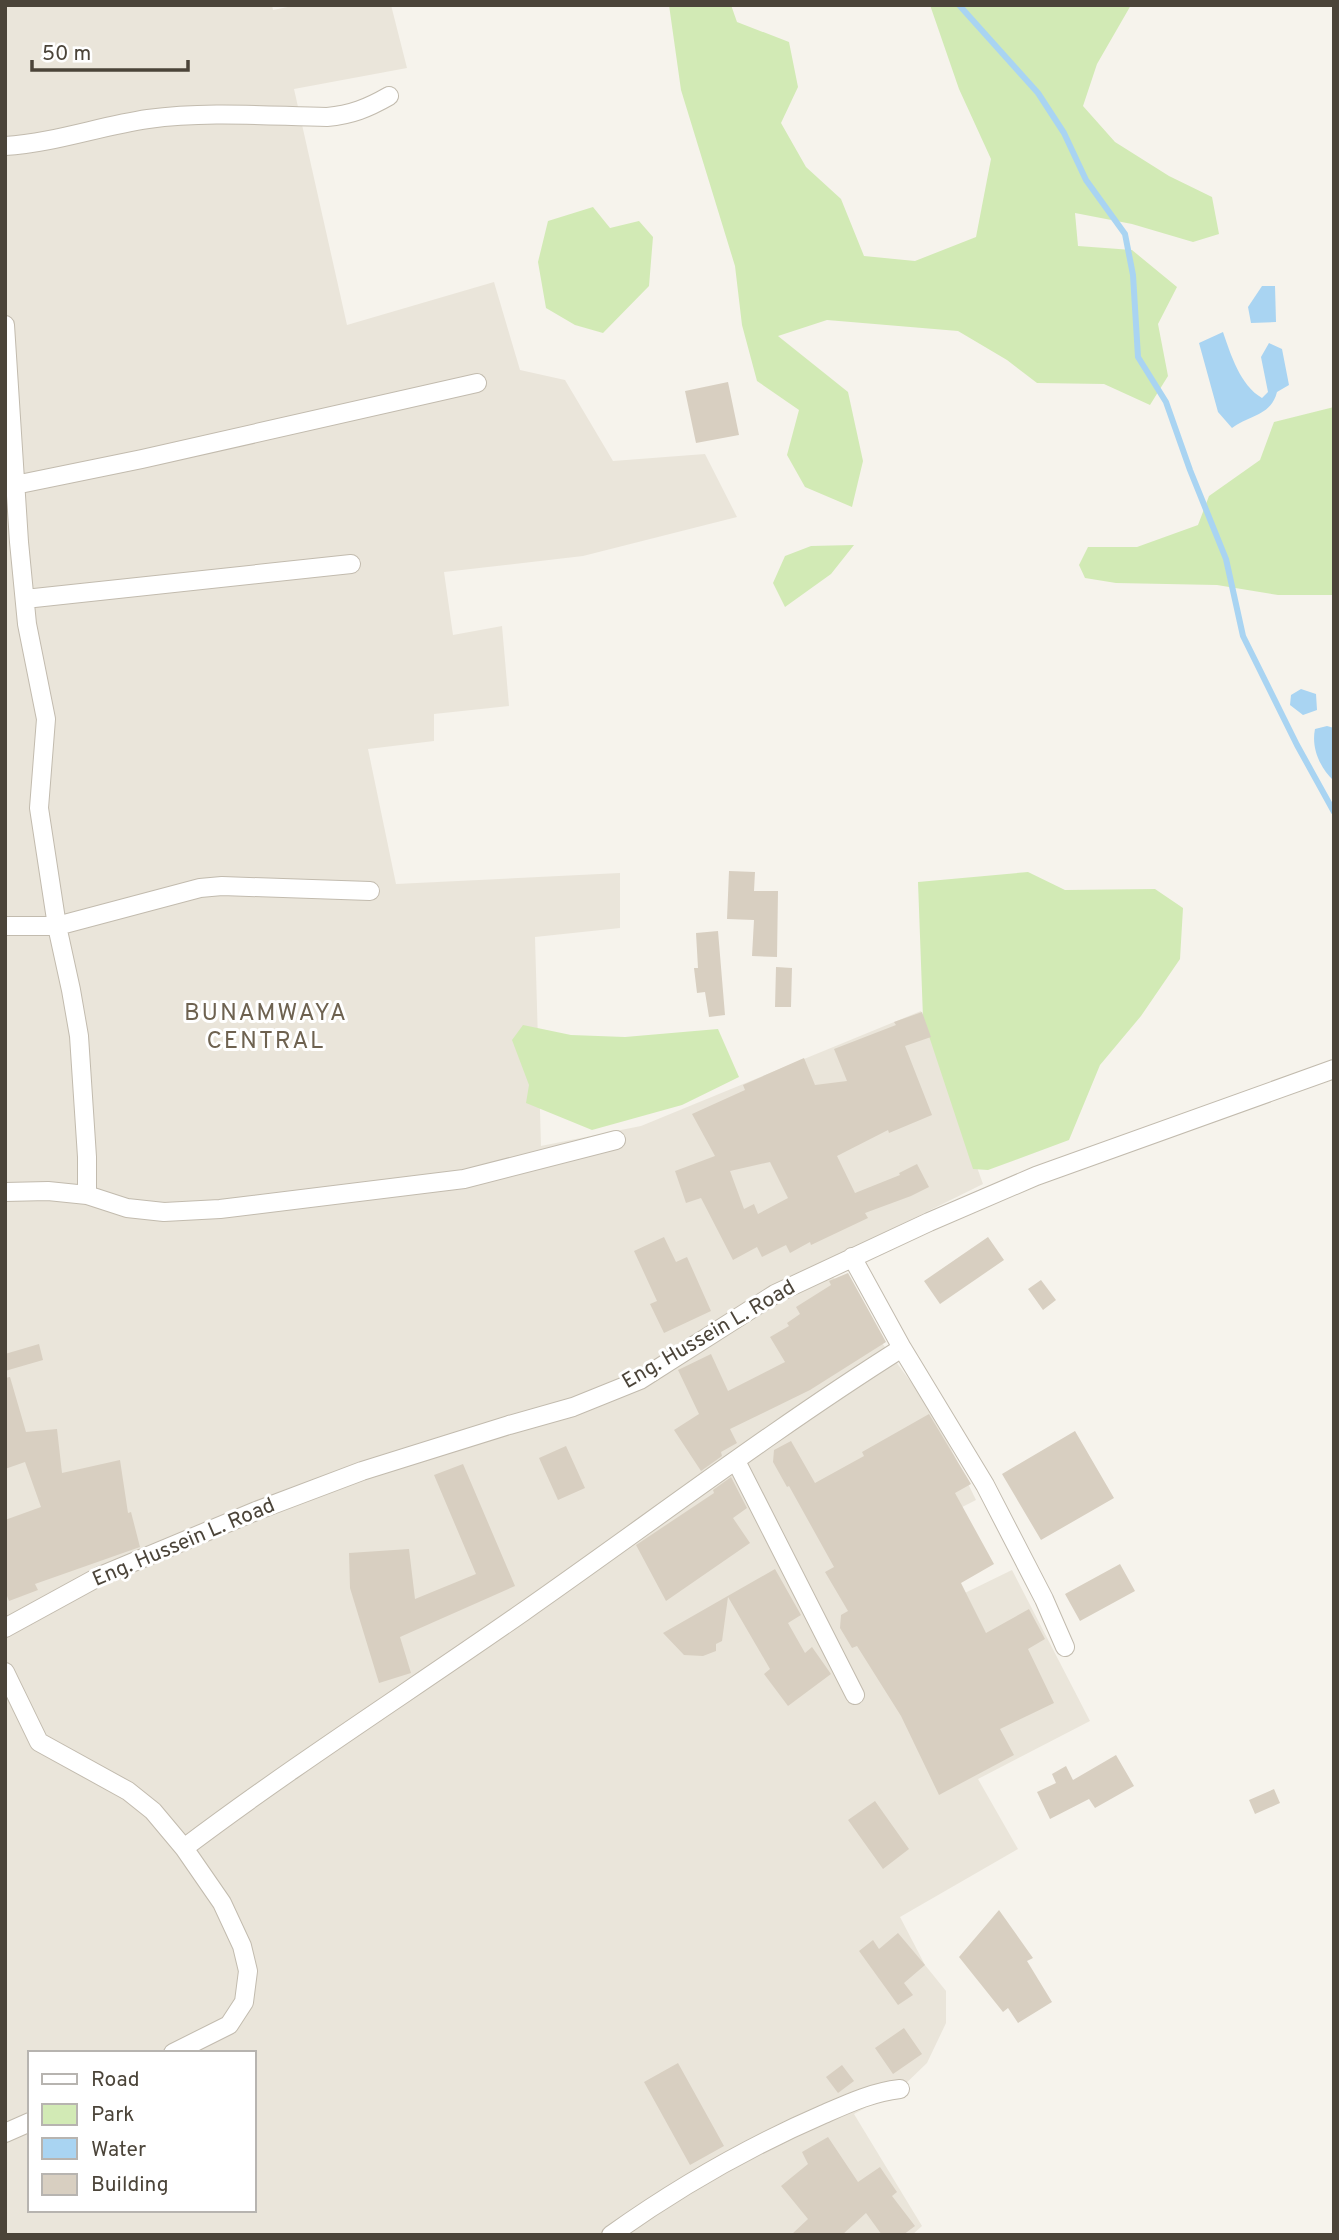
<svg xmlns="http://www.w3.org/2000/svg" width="1339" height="2240" font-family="Overpass,sans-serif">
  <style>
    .residential { fill: #eae5da; fill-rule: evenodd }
    .green { fill: #d2eab5 }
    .water { fill: #a9d4f2 }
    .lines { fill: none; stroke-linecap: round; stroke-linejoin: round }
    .stream { stroke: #a9d4f2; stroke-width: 6 }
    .building { fill: #d8cfc1; fill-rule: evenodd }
    .minor-casing { stroke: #c2bbae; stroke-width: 20 }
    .minor { stroke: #fff; stroke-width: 18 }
    .labels { text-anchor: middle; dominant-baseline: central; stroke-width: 6; stroke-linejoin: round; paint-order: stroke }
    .street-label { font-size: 21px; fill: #4b4439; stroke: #fff }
    .quarter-label { font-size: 24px; letter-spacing: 2px; fill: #6e6250; stroke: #fff }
  </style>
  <rect width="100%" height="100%" fill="#f6f3ec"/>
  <path class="residential" d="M5 5H272L273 10 298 5H391L407 68 294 89 347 325 494 282 520 370 565 380 613 461 705 454 737 517 583 556 444 572 453 635 502 626 509 706 434 714V741L368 749 396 884 620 873V928L535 937 541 1146 641 1126 921 1011 983 1184 823 1263 933 1412 976 1500 901 1538 934 1608 1012 1570 1090 1721 978 1779 1018 1849 900 1917 925 1965 946 1991V2023L927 2063 900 2089 854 2114 922 2226 912 2235H5ZM30 2053H254V2210H30Z"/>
  <path class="green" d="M669 5H731L737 22 789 42 798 87 781 123 806 167 841 199 864 256 915 261 976 237 991 159 959 89 930 5H1131L1097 64 1083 106 1115 142 1169 176 1212 197 1219 234 1193 242 1132 224 1075 213 1078 246 1132 250 1177 287 1158 324 1168 376 1150 405 1104 384 1037 383 1007 360 958 331 827 320 778 336 848 392 863 461 852 507 805 487 787 455 799 410 757 381 742 325 735 266 681 90Z
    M593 207 610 228 639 221 653 237 649 286 603 333 575 325 546 308 538 262 548 221Z
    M1334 407V595H1278L1217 585 1116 583 1085 578 1079 565 1088 547H1137L1198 525 1209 496 1260 460 1274 422Z
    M854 545 831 574 785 607 773 583 785 556 811 546Z
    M1028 872 1065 890 1155 889 1183 908 1180 959 1141 1016 1100 1065 1069 1140 988 1170 973 1169 923 1018 918 882Z
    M523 1025 571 1035 625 1037 718 1029 739 1077 682 1105 592 1130 526 1103 529 1085 512 1040Z"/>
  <path class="water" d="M1262 286H1275L1276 322 1251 323 1248 307Z
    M1223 332C1231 355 1240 385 1262 398L1268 392 1261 357 1269 343 1282 349 1289 385 1277 392C1271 416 1249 415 1232 428L1218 412 1199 343Z
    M1301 689 1316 694 1317 710 1303 715 1290 705 1291 695Z
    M1327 726 1334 728V781C1320 768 1311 748 1315 729Z"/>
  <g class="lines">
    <path class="stream" d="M959 5 1038 93 1064 133 1086 180 1125 234 1133 275 1138 357 1166 402 1190 470 1226 559 1243 636 1297 745 1334 812"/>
  </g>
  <path class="building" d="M728 382 739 435 696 443 685 391Z
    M729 871 755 872 754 891H778L777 957 752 956 754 920 727 919Z
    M718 931 725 1015 709 1017 705 992 697 993 694 968H698L696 933Z
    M776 967 792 968 791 1007H775Z
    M922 1012 931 1037 905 1046 932 1115 889 1133 888 1130 837 1156 855 1193 900 1175 899 1173 917 1164 929 1187 911 1196 865 1213 868 1218 811 1245 810 1242 790 1253 786 1245 762 1257 757 1247 733 1260 701 1198 686 1203 675 1171 715 1156 692 1114 745 1090 743 1085 804 1058 815 1085 847 1081 834 1049 896 1025 894 1022ZM770 1162 788 1198 758 1214 754 1204 744 1209 730 1171Z
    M664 1237 676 1262 687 1257 711 1311 664 1333 650 1304 657 1301 634 1251Z
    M988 1237 1004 1260 940 1304 924 1281Z
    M848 1273 886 1342 810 1390 730 1429 737 1443 721 1452 722 1456 701 1471 674 1430 699 1414 678 1370 711 1354 728 1391 785 1362 770 1337 789 1326 787 1323 800 1314 796 1307 831 1285 829 1281Z
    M1041 1280 1056 1300 1043 1310 1028 1289Z
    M39 1344 43 1360 5 1371V1354Z
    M10 1377 26 1432 57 1429 62 1473 120 1460 128 1513 131 1512 140 1547 35 1584 38 1590 9 1601 5 1591V1520L41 1507 25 1462 5 1469V1378Z
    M929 1414 971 1484 955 1493 994 1564 961 1583 986 1633 1029 1609 1045 1639 1028 1649 1054 1703 1000 1729 1014 1755 939 1795 901 1716 857 1646 852 1648 840 1628 841 1615 848 1611 825 1572 834 1567 789 1486 787 1487 773 1462 774 1450 791 1441 815 1483 864 1456 862 1452Z
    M1075 1431 1114 1498 1041 1540 1002 1474Z
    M566 1446 585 1488 558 1500 539 1458Z
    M463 1464 515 1586 400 1637 411 1673 379 1683 350 1588 349 1553 409 1549 415 1599 476 1574 434 1475Z
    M731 1477 747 1508 733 1518 750 1543 666 1601 636 1545 714 1493 713 1490Z
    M1120 1564 1135 1591 1080 1621 1065 1594Z
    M775 1569 801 1615 788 1623 805 1653 812 1647 831 1674 788 1706 764 1674 770 1669 728 1597 722 1641 716 1644V1651L703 1656 684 1655 663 1633Z
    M1116 1755 1134 1786 1095 1808 1089 1799 1050 1819 1037 1792 1056 1783 1052 1774 1066 1766 1073 1780Z
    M1274 1789 1280 1803 1255 1814 1249 1800Z
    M875 1801 909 1849 883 1869 848 1820Z
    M999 1910 1033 1958 1027 1961 1052 2002 1018 2023 1008 2008 1003 2012 959 1957Z
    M898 1933 925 1965 904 1983 913 1995 898 2005 859 1951 873 1940 879 1949Z
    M904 2028 922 2054 893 2074 875 2048Z
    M678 2063 724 2146 690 2165 644 2082Z
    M842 2065 854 2081 838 2093 826 2077Z
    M828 2137 858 2182 880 2167 897 2192 892 2196 915 2226 903 2235H882L866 2213 842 2235H791L808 2219 781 2186 808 2164 802 2152Z"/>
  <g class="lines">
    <g class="minor-casing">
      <path id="minor" d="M5 146C54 143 100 126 148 119 207 111 268 116 327 117 351 115 368 108 389 96
        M5 325 19 542 27 624 46 719 39 808 57 926 71 990 79 1036 87 1157V1195
        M15 485 142 459 477 383
        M25 599 351 564
        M5 926H57L200 888 222 886 370 891
        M5 1192 48 1191 87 1195 127 1208 164 1212 220 1209 464 1179 616 1140
        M902 1348 985 1485 1044 1599 1065 1647
        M736 1461 855 1695
        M5 1628 100 1576 256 1511 362 1471 509 1425 573 1407 640 1380 775 1294 929 1222 1036 1176 1334 1069
        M5 1672 39 1742 128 1791 153 1811 184 1848 222 1903 242 1946 248 1971 244 2002 229 2025 173 2053
        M184 1848C294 1765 410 1691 523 1612 649 1524 772 1430 902 1348L852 1257
        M5 2133 30 2122
        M611 2235C677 2188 750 2146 824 2114 849 2103 873 2092 900 2089"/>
    </g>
    <use href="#minor" class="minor"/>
  </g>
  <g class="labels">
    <g class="street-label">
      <text transform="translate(709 1335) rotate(-30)">Eng. Hussein L. Road</text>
      <text transform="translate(184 1543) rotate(-23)">Eng. Hussein L. Road</text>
    </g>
    <g class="quarter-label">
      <text x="266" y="1014">BUNAMWAYA<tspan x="266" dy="28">CENTRAL</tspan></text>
    </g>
  </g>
  <rect width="1339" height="2240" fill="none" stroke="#4b4439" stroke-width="14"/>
  <rect x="28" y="2051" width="228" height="161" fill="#ffffff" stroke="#b7b4b0" stroke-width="2"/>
  <rect x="42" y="2074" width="35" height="10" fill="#ffffff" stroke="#b7b4b0" stroke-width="2"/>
  <text x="91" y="2086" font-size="21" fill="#4b4439">Road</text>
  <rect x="42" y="2104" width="35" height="21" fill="#d2eab5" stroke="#b7b4b0" stroke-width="2"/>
  <text x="91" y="2121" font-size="21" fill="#4b4439">Park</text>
  <rect x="42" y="2138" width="35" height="21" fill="#a9d4f2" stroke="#b7b4b0" stroke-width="2"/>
  <text x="91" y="2156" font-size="21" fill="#4b4439">Water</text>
  <rect x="42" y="2174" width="35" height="21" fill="#d8cfc1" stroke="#b7b4b0" stroke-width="2"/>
  <text x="91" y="2191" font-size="21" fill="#4b4439">Building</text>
  <path d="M32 60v10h156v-10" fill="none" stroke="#4b4439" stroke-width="3.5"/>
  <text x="42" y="60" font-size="21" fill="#4b4439" stroke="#ffffff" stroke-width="5" paint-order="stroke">50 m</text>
</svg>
